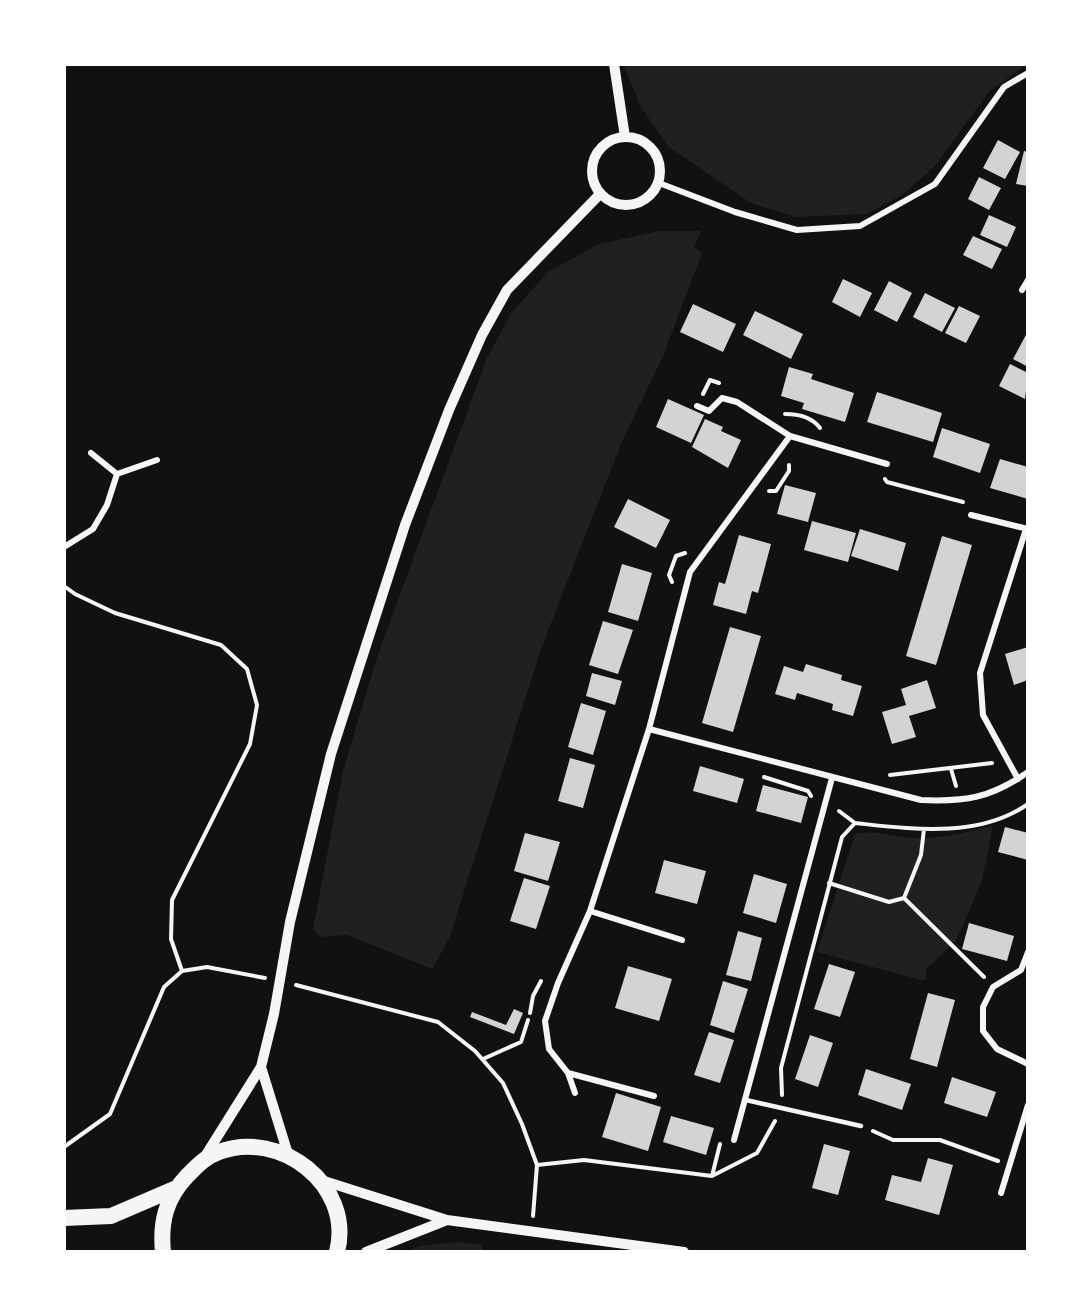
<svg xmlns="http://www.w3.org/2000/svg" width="1092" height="1316" font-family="'Golos Text',sans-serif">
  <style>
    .green { fill: #202020 }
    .building { fill: #d3d3d3 }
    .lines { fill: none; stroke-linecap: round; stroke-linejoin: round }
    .path { stroke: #f5f5f5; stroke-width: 4 }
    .service { stroke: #f5f5f5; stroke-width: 4.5 }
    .minor { stroke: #f5f5f5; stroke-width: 6 }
    .tertiary { stroke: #f5f5f5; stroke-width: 10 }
    .trunk { stroke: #f5f5f5; stroke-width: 16 }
  </style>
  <rect width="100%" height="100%" fill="#111"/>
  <path class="green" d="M623 65H1026L989 92 934 167 902 195 867 214 795 217 751 203 669 147 642 109Z
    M660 231H701L694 248 702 253 663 356 621 444 541 649 449 939 432 969 347 935 319 937 313 929 343 771 378 654 487 358 512 312 548 272 599 244Z
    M993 826 982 881 956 941 927 968 925 981 817 952 855 834C875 829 894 838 915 838 942 839 966 832 993 826Z
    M458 1242 482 1245V1251H410L419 1246Z"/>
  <path class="building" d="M998 140 1020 152 1005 179 983 168Z
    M1024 151 1028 152V186L1016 184Z
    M979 177 1001 188 989 210 968 199Z
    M989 215 1016 227 1007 247 980 235Z
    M973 236 1002 249 992 269 963 255Z
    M843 279 872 293 860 317 832 302Z
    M889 281 912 293 897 322 874 310Z
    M925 293 955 308 942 332 913 317Z
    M693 304 736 324 723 352 680 332Z
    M959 306 980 316 966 343 945 333Z
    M755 311 803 334 791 359 743 335Z
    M1028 331V367L1013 359Z
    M1010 364 1028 373 1025 399 999 386Z
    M789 367 813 374 811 379 854 393 845 422 802 409 804 403 781 396Z
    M877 392 942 413 933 442 867 422Z
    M668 399 704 415 691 443 656 427Z
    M705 419 723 427 721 431 741 440 728 468 692 447Z
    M942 428 990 444 980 473 933 457Z
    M1000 459 1028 467V499L990 488Z
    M785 485 816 493 808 522 777 514Z
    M628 499 670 520 656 548 614 527Z
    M812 521 856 533 848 562 804 550Z
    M860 529 906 543 898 571 851 556Z
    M739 535 771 544 758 593 752 591 746 614 713 605 719 582 725 584Z
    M942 536 972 545 936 665 906 656Z
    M622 564 652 573 638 621 608 612Z
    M603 621 633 630 618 674 589 665Z
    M730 627 761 636 733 732 702 723Z
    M1028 647V680L1014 685 1005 654Z
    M806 664 842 675 841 680 862 686 853 716 832 710 833 704 797 693 795 700 775 694 784 666 803 672Z
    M592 673 622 681 615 705 586 696Z
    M927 680 936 708 909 716 916 737 892 744 882 712 906 705 901 689Z
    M581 703 606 711 593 755 568 747Z
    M570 758 595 765 583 808 558 801Z
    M700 766 744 779 737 803 693 791Z
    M763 785 808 797 801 823 756 811Z
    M1005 827 1028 833V860L998 852Z
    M525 833 560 842 548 881 514 871Z
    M664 860 706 871 697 904 655 893Z
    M754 874 787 884 776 923 743 913Z
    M524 878 550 886 536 929 510 921Z
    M969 923 1014 936 1007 961 962 949Z
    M738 931 762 938 751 981 726 975Z
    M829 964 855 972 840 1017 814 1009Z
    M628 966 672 979 659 1021 615 1008Z
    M723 981 748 989 734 1033 710 1025Z
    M928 993 955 1000 937 1067 910 1059Z
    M514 1009 523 1013 514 1034 470 1017 472 1012 506 1025Z
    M709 1032 734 1040 720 1083 694 1075Z
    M810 1035 833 1043 818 1087 795 1079Z
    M866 1069 911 1084 902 1110 858 1095Z
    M952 1077 996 1092 987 1117 944 1103Z
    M616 1093 661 1107 648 1151 602 1137Z
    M671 1116 714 1128 706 1155 663 1142Z
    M824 1144 850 1151 838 1195 812 1188Z
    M928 1158 953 1165 939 1215 885 1200 892 1175 921 1182Z"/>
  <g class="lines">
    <path class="path" d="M703 394 710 380 719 383
      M785 414C798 414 812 417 820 428
      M885 479 887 482 963 502
      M769 491H776L789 471V465
      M672 582 669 575 676 556 685 553
      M64 586 75 594 115 613 221 645 247 669 257 705 250 744 172 900 171 939 182 971
      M951 769 956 786
      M890 775 992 763
      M764 777 808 791 811 796
      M839 811 855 823
      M829 883 889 902 904 898 921 855 924 829
      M904 898 984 977
      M296 985 438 1022 475 1051 503 1083 522 1124 537 1165 533 1216
      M530 1013 533 996 541 981
      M483 1059 521 1042 528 1020
      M782 1095 781 1068 842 837 855 823C911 829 978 839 1028 804
      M873 1131 893 1140H940L998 1161
      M64 1147 110 1114 164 987 182 971 207 967 265 978
      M537 1165 584 1160 712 1176 757 1153 775 1121
      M712 1176 720 1144"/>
    <path class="service" d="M746 1100 861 1126"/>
    <path class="minor" d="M659 183 735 212 797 230 860 226 935 184 1004 87 1028 73
      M1022 290 1028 280
      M697 406 709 411 722 398 737 402 790 436 887 464
      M91 453 117 474
      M117 474 157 460
      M971 515 1028 529
      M64 547 93 529 107 505 117 474
      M649 729 921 800C965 802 991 798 1028 772
      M1018 779 983 715 980 673 1026 529
      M590 911 682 940
      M1028 952 1021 970 993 987 983 1007V1031L997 1049 1028 1064
      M568 1073 575 1093
      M654 1096 568 1073 549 1049 545 1021 558 983 590 911 649 729 690 572 790 436
      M734 1140 832 778
      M1001 1193 1028 1105"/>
    <path class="tertiary" d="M614 64 625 137
      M592 171a34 34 0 1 1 68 0a34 34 0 1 1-68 0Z
      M261 1067 288 1154
      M204 1158 261 1067 274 1014 290 922 331 754 405 525 449 410 482 335 507 290 600 194
      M321 1180 447 1220 684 1252
      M366 1252 447 1220"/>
    <path class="trunk" d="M64 1218 111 1216 174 1189
      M163 1252C160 1222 166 1198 187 1176 197 1166 205 1157 219 1152 280 1129 354 1185 337 1252"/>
  </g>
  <rect width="1092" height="1316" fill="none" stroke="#ffffff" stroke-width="132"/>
</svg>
